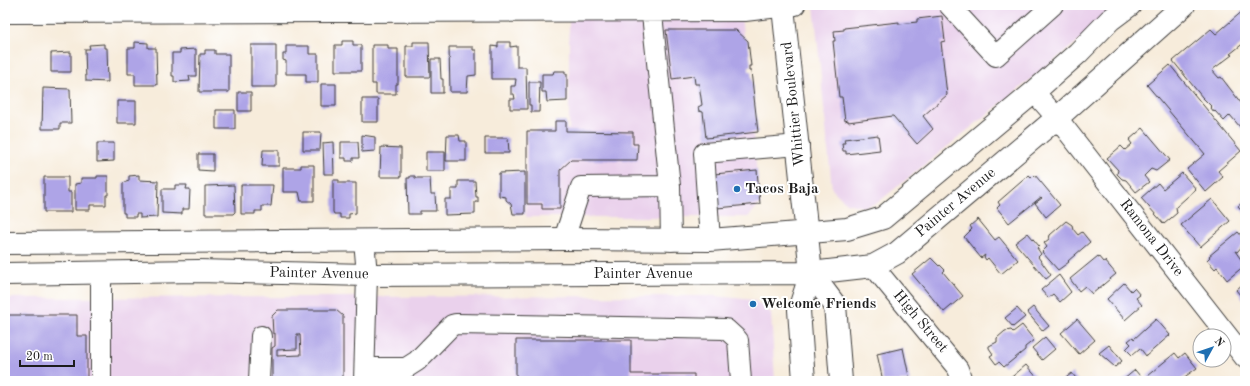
<svg xmlns="http://www.w3.org/2000/svg" width="1250" height="386" font-family="'Old Standard TT',serif">
  <style>
    .built { fill: #ead1ec }
    .building { fill: #aea4e7; fill-rule: evenodd }
    .lines { fill: none; stroke-linecap: round; stroke-linejoin: round }
    .minor-casing { stroke: #3d3b39; stroke-width: 22 }
    .major-casing { stroke: #3d3b39; stroke-width: 24 }
    .minor { stroke: #fff; stroke-width: 20 }
    .major { stroke: #fff; stroke-width: 22 }
    .poi-dot { fill: #1f6fb2; stroke: #fff; stroke-width: 1.5 }
    .labels { text-anchor: middle; dominant-baseline: central; stroke-width: 4; stroke-linejoin: round; paint-order: stroke }
    .street-label { font-size: 15px; fill: #1c1c1c; stroke: #fff }
    .poi-label { font-size: 15px; font-weight: bold; fill: #1c1c1c; stroke: #fff; text-anchor: start }
  </style>
  <rect width="100%" height="100%" fill="#fff"/>
  <filter id="ink" filterUnits="userSpaceOnUse"><feTurbulence type="fractalNoise" baseFrequency=".025" numOctaves="2"/><feDisplacementMap in="SourceGraphic" scale="8" xChannelSelector="R" yChannelSelector="G"/><feConvolveMatrix kernelMatrix="1 2 1 2 8 2 1 2 1" color-interpolation-filters="sRGB"/></filter>
  <filter id="wash" filterUnits="userSpaceOnUse"><feTurbulence type="fractalNoise" baseFrequency=".012" numOctaves="4" result="noise"/><feDisplacementMap in="SourceGraphic" scale="16" xChannelSelector="R" yChannelSelector="G"/><feGaussianBlur stdDeviation="0.9" result="paint"/><feColorMatrix in="noise" values="0 0 0 0 0 0 0 0 0 0 0 0 0 0 0 0 0 1.4 0 .05"/><feComposite in="paint" operator="in"/></filter>
  <g filter="url(#wash)">
    <rect width="100%" height="100%" fill="#f7ecdb"/>
    <path class="built" d="M569 5H740L760 204 748 217H526V131L569 129Z
      M814 5H1123L877 203 863 207 846 203 832 189Z
      M715 296 754 300 771 313 775 381H5V298Z"/>
    <g id="blocks">
      <path class="building" d="M1245 9V42L1230 54 1232 55 1212 70 1219 78 1221 77 1241 103 1245 100V133L1230 115 1224 121 1215 111 1214 112 1211 108 1212 107 1202 97 1173 61 1211 29 1216 34Z
        M942 16 945 41 941 42 947 95 923 116 933 129 917 144 893 116 848 122V120L845 121 842 97H839L833 41H835L834 31 844 30V28L899 22V24L917 22V19Z
        M666 30H736L748 41 751 66H749V71H751L758 132 706 138 703 112 699 111 698 107 702 105 699 84H695L694 76 672 79Z
        M342 41H353V45H361V71H335V45H342Z
        M135 42 148 43V48H156L157 85H135V74H128V48H135Z
        M413 42H429L430 77H406V46H413Z
        M498 42H510V47L517 46V67H526L527 109H510V99H515L514 94H511V86H515L516 79H492V46L498 47Z
        M104 44V48H107L108 82 86 81 85 49H90L89 45Z
        M251 45H276V87H251Z
        M372 45H388V49H398V84H396V94H376V84H372Z
        M286 46H309V54H318V82H306V74H286V61L283 60V54H286Z
        M449 47H473V50H476V75L468 76 467 92H450Z
        M196 49V76H189L190 81 174 82V76H172V53H180V50Z
        M205 50H215V54H229V92H199L200 54H205Z
        M71 52V72H51V53Z
        M431 59H440L441 79H443V93H431Z
        M1170 65 1241 151 1218 171 1223 177 1206 192 1187 169 1205 154 1147 85Z
        M554 71H565V74H567V101L547 102 546 92H542V74H553Z
        M529 82H540L539 112H531V105H529Z
        M321 84H336V106H321Z
        M43 88 70 89 71 123H60V129H42Z
        M238 92H251V111H238Z
        M362 99H378V122H362Z
        M117 101H136V123H117Z
        M216 110H235V129H216Z
        M555 121H566V131L633 132V144H638L637 160H571L560 170V209H542V204H527V131H555Z
        M1143 128 1170 160 1156 171 1151 169 1144 176 1149 182 1136 192 1126 180 1122 179 1117 174 1118 170 1107 158 1121 146 1125 150 1132 144 1129 140Z
        M303 132H321L320 150H303Z
        M362 135 375 137V151L362 152Z
        M447 135H459L460 141H466V161H446Z
        M878 135 880 150 846 154V151H843L842 143H845L844 139Z
        M485 138H508L509 153H485Z
        M333 142 334 174H324L323 143Z
        M341 142H358L359 158H353V161H346V158H341Z
        M97 143H114V161L97 162Z
        M381 147 401 148V177H380Z
        M263 150H279V166H262Z
        M426 152H445V171H426Z
        M198 154H213V171L198 170Z
        M301 165H314V201H301L299 192H283V168H301Z
        M757 170 760 204 717 208 714 174Z
        M525 172V214H513L511 204 506 200V197L499 196V173Z
        M1182 173 1196 189 1176 207 1177 213 1164 224 1141 198 1158 183 1163 189Z
        M139 175V180L158 181 157 217 140 218V214H136V217H125V213H123V183L129 181V176Z
        M1029 175 1032 178 1035 175 1060 205 1046 217 1035 203 1042 198 1041 197 1009 223 997 208 1000 205 998 202Z
        M97 176H108V195H106V205H90V210H75V184L81 183V178H97Z
        M410 176H415V178H430L431 194H435L436 211H420V214H408L407 178H410Z
        M44 177H68V192H71V212H44Z
        M333 180H339V183H356V213L349 214V218H340V214H334L333 212Z
        M458 181H475L476 197H478V202H475V214L445 215V199H451V189H458Z
        M175 185H187L186 189H190L189 209H182V214L162 213V189H175Z
        M234 185 235 212 233 214H205V186Z
        M241 185H273L271 206H262V211H255V214H241Z
        M1212 199 1230 221 1200 247 1181 225Z
        M1245 201V214L1238 206Z
        M978 219 995 240 999 237 1018 260 1001 274 988 258 986 260 984 257 985 255 981 258 964 237 972 229 970 226Z
        M1066 221 1072 225 1073 229 1078 235 1082 232 1090 242 1068 261 1069 262 1058 270 1042 252 1047 247 1044 243 1049 239 1050 235Z
        M1238 232 1245 240V243L1237 252 1235 251 1245 265 1227 280 1217 267 1215 269 1207 260 1210 257 1209 256Z
        M1028 233 1039 246 1037 248 1041 254 1038 257 1051 275 1046 279 1015 243Z
        M1098 256 1103 262 1105 261 1116 274 1092 294 1085 286 1079 291 1070 279Z
        M931 258 939 266 940 265 945 270 943 272 963 296 944 312 912 274Z
        M1059 275 1071 292 1060 302 1053 294 1048 298 1041 290Z
        M1245 282V301L1236 290Z
        M1124 283 1131 291 1134 288 1140 295 1136 298 1142 305 1125 320 1107 299Z
        M1033 307 1049 326 1043 331 1027 312Z
        M1017 308 1025 317 1013 327 1005 318Z
        M278 310H336L343 316V381H272V348L275 346V333L273 334 272 316ZM297 334H300L301 355 277 356V350L297 349Z
        M5 315H77V336H87V381H5Z
        M1077 319 1095 340 1079 354 1061 333Z
        M1156 319 1170 335 1146 356 1140 348 1132 355 1126 349 1131 344 1128 341 1133 337 1134 339Z
        M1022 325 1034 340 1025 347V350L1004 367 999 362 996 364 990 356 993 354 989 348V346L997 342V338L1005 331 1011 330 1013 332Z
        M1045 337 1055 349 1042 360 1032 348Z
        M516 340H631V374H694V381H516Z
        M1109 345 1122 361 1115 367 1099 353Z
        M903 348 910 381H883L877 354Z
        M1175 353 1179 358 1185 353 1197 368 1179 381H1152L1147 376Z
        M1026 365 1040 381H1007Z
        M1135 370 1144 381H1123V380Z
        M1072 373 1078 381H1062Z"/>
    </g>
  </g>
  <g filter="url(#ink)">
    <use href="#blocks" fill-opacity="0" stroke="#3d3b39" stroke-width="1"/>
    <g class="lines">
      <g class="minor-casing">
        <path id="minor" d="M651 5 670 186 671 241
          M949 5 996 56 1053 5
          M5 13 745 11 795 5
          M1034 92 1057 118 1245 358
          M564 239 581 187 670 186
          M364 240 367 275 364 381
          M710 240 704 153 799 145
          M873 266 958 369 962 381
          M365 368H406L417 361 452 325 456 324 726 329 738 340 741 381
          M101 381V272
          M259 381 261 336"/>
      </g>
      <g class="major-casing">
        <path id="major" d="M781 5 783 7 811 273 799 310 804 381
          M5 243 564 239 710 240 847 229 883 218 1034 92 1078 53 1110 20 1130 5
          M811 273 835 305 841 381
          M5 274 198 271 367 275 811 273 873 266 897 253 1057 118 1184 5"/>
      </g>
      <use href="#minor" class="minor"/>
      <use href="#major" class="major"/>
    </g>
  </g>
  <g class="poi-dot">
    <circle cx="737" cy="189" r="4"/>
    <circle cx="753" cy="304" r="4"/>
  </g>
  <g class="labels">
    <g class="street-label">
      <text transform="translate(794 104) rotate(-96)">Whittier Boulevard</text>
      <text transform="translate(956 203) rotate(-40)">Painter Avenue</text>
      <text transform="translate(1151 238) rotate(52)">Ramona Drive</text>
      <text transform="translate(319 274) rotate(1)">Painter Avenue</text>
      <text x="643" y="274">Painter Avenue</text>
      <text transform="translate(920 322) rotate(50)">High Street</text>
    </g>
    <g class="poi-label">
      <text x="745" y="189">Tacos Baja</text>
      <text x="761" y="304">Welcome Friends</text>
    </g>
  </g>
  <rect width="1250" height="386" fill="none" stroke="#fff" stroke-width="20"/>
  <g transform="translate(1212 348) rotate(50)"><circle r="19" fill="#ffffff" stroke="#a4a4a4"/>
  <path d="M0-3L7 15L0 10L-7 15Z" fill="#1f6fb2"/>
  <text y="-6" font-size="11" font-weight="bold" text-anchor="middle" fill="#1c1c1c">N</text>
  </g>
  <path d="M20 360v6h54v-6" fill="none" stroke="#1c1c1c" stroke-width="2"/>
  <text x="26" y="360" font-size="12" fill="#1c1c1c" stroke="#ffffff" stroke-width="3" paint-order="stroke">20 m</text>
</svg>
